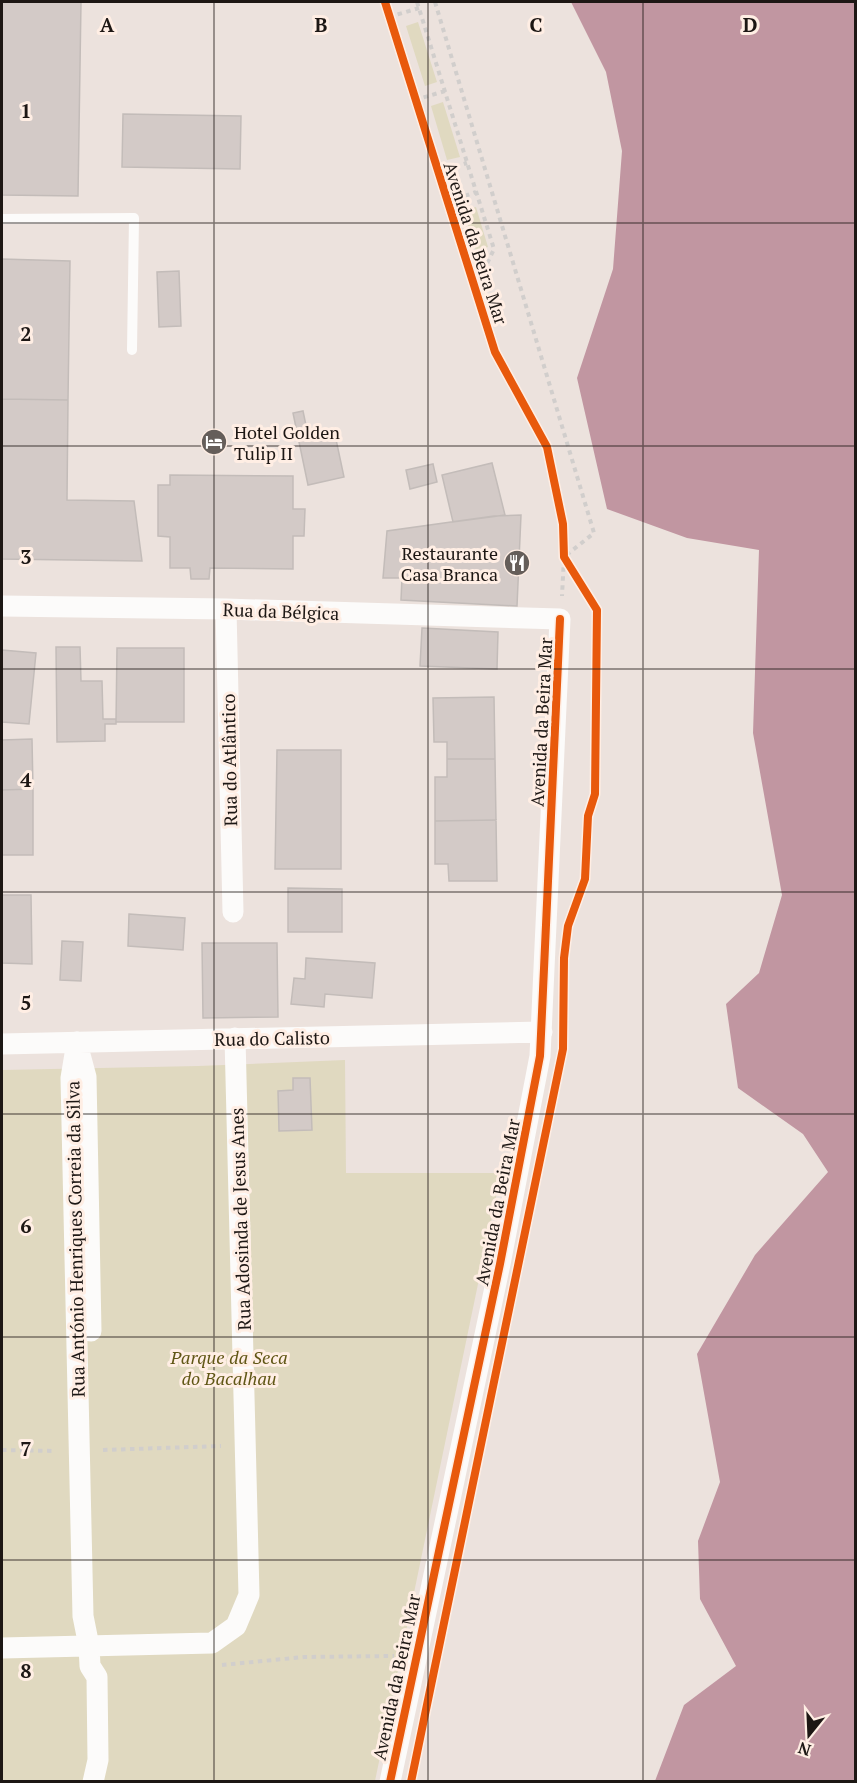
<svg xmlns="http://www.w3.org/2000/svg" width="857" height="1783" font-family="'PT Serif',serif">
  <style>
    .green { fill: #e0d9c0 }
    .water { fill: #c196a1 }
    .building { fill: #d3cac7; stroke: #c3bcb9; stroke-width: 1.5 }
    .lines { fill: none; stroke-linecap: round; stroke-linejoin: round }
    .path { stroke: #d1cecc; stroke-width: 4; stroke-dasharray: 4.5 4.5; stroke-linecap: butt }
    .lane { stroke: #fcfbfa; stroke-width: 10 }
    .street { stroke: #fcfbfa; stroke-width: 21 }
    .cycleway-casing { stroke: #ffeee4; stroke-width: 11 }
    .cycleway { stroke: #e8590c; stroke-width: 8 }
    .grid { fill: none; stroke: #1d1714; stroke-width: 1.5; stroke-opacity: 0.55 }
    .labels { text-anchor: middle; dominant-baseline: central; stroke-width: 6; stroke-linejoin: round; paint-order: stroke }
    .street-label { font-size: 18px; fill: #1d1714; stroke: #ffeee4 }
    .poi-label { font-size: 18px; fill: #1d1714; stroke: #ffeee4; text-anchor: start }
    .park-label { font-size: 18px; font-style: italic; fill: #605615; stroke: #ffeee4 }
    .grid-label { font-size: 20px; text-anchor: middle; font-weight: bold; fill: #1d1714; stroke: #ffeee4; stroke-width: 6; stroke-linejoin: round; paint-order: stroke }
  </style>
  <rect width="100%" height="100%" fill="#ece2dd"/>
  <path class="green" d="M418 22 437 82 425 86 406 26Z
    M443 102 460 157 447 160 431 106Z
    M476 207 488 247 476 251 463 211Z
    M345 1060 346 1173H501L375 1781H2V1070L198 1066Z"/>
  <path class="water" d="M571 2H855V1781H655L684 1705 736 1666 700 1599 698 1541 720 1482 697 1354 755 1255 828 1172 803 1134 738 1088 726 1004 759 973 782 895 753 733 759 550 687 538 607 509 577 378 613 269 622 151 606 72Z"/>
  <path class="building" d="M2 2H81L78 196 2 195Z
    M123 114 241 116 240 169 122 167Z
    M2 259 70 261 68 400 2 399Z
    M179 271 181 326 159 327 157 272Z
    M2 399 68 400 67 500 134 501 142 561 2 559Z
    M303 411 308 435 334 430 344 477 308 485 293 413Z
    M492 463 505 515 453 522 442 475Z
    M433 464 437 482 410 489 406 470Z
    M170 475 293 476V509H305L304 536H293V569L210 568 209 579H191L190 568H170V537L158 536V485H170Z
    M521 515 517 606 401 600 402 578H383L387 531 494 516Z
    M422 628 498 632 497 669 420 666Z
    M56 647H80L81 681H102L103 719H116V724H105V741L57 742Z
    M117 648H184V722H116Z
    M2 650 36 653 29 724 2 722Z
    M494 697 495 759H447V742H434L433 698Z
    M32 739 33 789 2 790V740Z
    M277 750H341V869H275Z
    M447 759H495L496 820 435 821V777H447Z
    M33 789V855H2V790Z
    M496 820 497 881H449L448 864H435V821Z
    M288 888 342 889V932H288Z
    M2 895H31L32 964 2 963Z
    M129 914 185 918 183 950 128 946Z
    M62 941 83 942 81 981 60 980Z
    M202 943H277L278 1017 203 1018Z
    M306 958 375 963 372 998 325 994 324 1007 291 1004 294 978 305 979Z
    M293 1078H310L312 1130 279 1131 278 1091 293 1090Z"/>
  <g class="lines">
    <path class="path" d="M417 2 494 249 475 289
      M435 2 594 533 564 557 562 596
      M389 17 419 8
      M415 100 445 91
      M438 172 467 163
      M448 202 476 192
      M2 1450 56 1451
      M103 1450 221 1446
      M222 1665 304 1657 394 1656"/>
    <path class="lane" d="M2 219 134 218 132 350"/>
    <path class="street" d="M2 606 226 609 560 619 540 1056 500 1264 390 1782
      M226 609 233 912
      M77 1042 71 1078 83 1616 89 1646 90 1666 97 1677 98 1760 93 1782
      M2 1044 542 1032
      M79 1051 86 1077 91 1331
      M2 1648 212 1643 236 1626 249 1595 235 1038"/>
    <g class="cycleway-casing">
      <path id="cycleway" d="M385 2 495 352 547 447 563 524 564 557 597 610 595 794 588 816 585 879 568 926 564 958 563 1049 411 1782
        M390 1782 500 1264 540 1056 560 619"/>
    </g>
    <use href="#cycleway" class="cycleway"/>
  </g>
  <path class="grid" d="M214 2V1782M428 2V1782M643 2V1782M2 223H856M2 446H856M2 669H856M2 892H856M2 1114H856M2 1337H856M2 1560H856"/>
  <defs>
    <g id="hotel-disc" transform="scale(1.35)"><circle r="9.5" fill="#655e5a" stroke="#ffeee4"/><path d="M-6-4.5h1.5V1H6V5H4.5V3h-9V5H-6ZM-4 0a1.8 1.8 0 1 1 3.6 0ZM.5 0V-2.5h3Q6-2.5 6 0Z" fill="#fff"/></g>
    <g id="restaurant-disc" transform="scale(1.35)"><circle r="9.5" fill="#655e5a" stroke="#ffeee4"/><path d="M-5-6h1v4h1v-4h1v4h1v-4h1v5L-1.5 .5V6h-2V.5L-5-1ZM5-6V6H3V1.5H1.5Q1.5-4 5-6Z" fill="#fff"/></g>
  </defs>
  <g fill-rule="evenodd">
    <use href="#hotel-disc" x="214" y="442"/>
    <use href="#restaurant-disc" x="517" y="563"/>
  </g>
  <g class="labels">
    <g class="street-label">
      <text transform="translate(476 243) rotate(72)">Avenida da Beira Mar</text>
      <text transform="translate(281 611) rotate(2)">Rua da Bélgica</text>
      <text transform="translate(541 722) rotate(-87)">Avenida da Beira Mar</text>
      <text transform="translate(229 760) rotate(-91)">Rua do Atlântico</text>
      <text transform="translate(272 1038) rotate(-1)">Rua do Calisto</text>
      <text transform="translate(497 1202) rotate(-79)">Avenida da Beira Mar</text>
      <text transform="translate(240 1219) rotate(-92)">Rua Adosinda de Jesus Anes</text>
      <text transform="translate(75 1239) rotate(-91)">Rua António Henriques Correia da Silva</text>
      <text transform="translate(396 1677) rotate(-78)">Avenida da Beira Mar</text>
    </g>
    <g class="poi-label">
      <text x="234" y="432">Hotel Golden<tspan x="234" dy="21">Tulip II</tspan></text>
      <text x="498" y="553" text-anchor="end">Restaurante<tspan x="498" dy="21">Casa Branca</tspan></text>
    </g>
    <g class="park-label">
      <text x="229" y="1357">Parque da Seca<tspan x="229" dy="21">do Bacalhau</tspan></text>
    </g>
  </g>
  <g class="grid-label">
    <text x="107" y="32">A</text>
    <text x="321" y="32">B</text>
    <text x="536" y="32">C</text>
    <text x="750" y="32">D</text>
    <text x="26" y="118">1</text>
    <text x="26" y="341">2</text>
    <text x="26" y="564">3</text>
    <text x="26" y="787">4</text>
    <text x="26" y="1010">5</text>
    <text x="26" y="1233">6</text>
    <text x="26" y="1456">7</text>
    <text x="26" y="1678">8</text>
  </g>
  <rect width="857" height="1783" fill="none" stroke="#1d1714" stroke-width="6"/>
  <g transform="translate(809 1735) rotate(198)" stroke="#ffeee4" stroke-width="4.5" paint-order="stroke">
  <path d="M0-4.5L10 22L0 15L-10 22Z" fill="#1d1714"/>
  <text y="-9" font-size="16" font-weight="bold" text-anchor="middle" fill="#1d1714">N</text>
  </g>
</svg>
